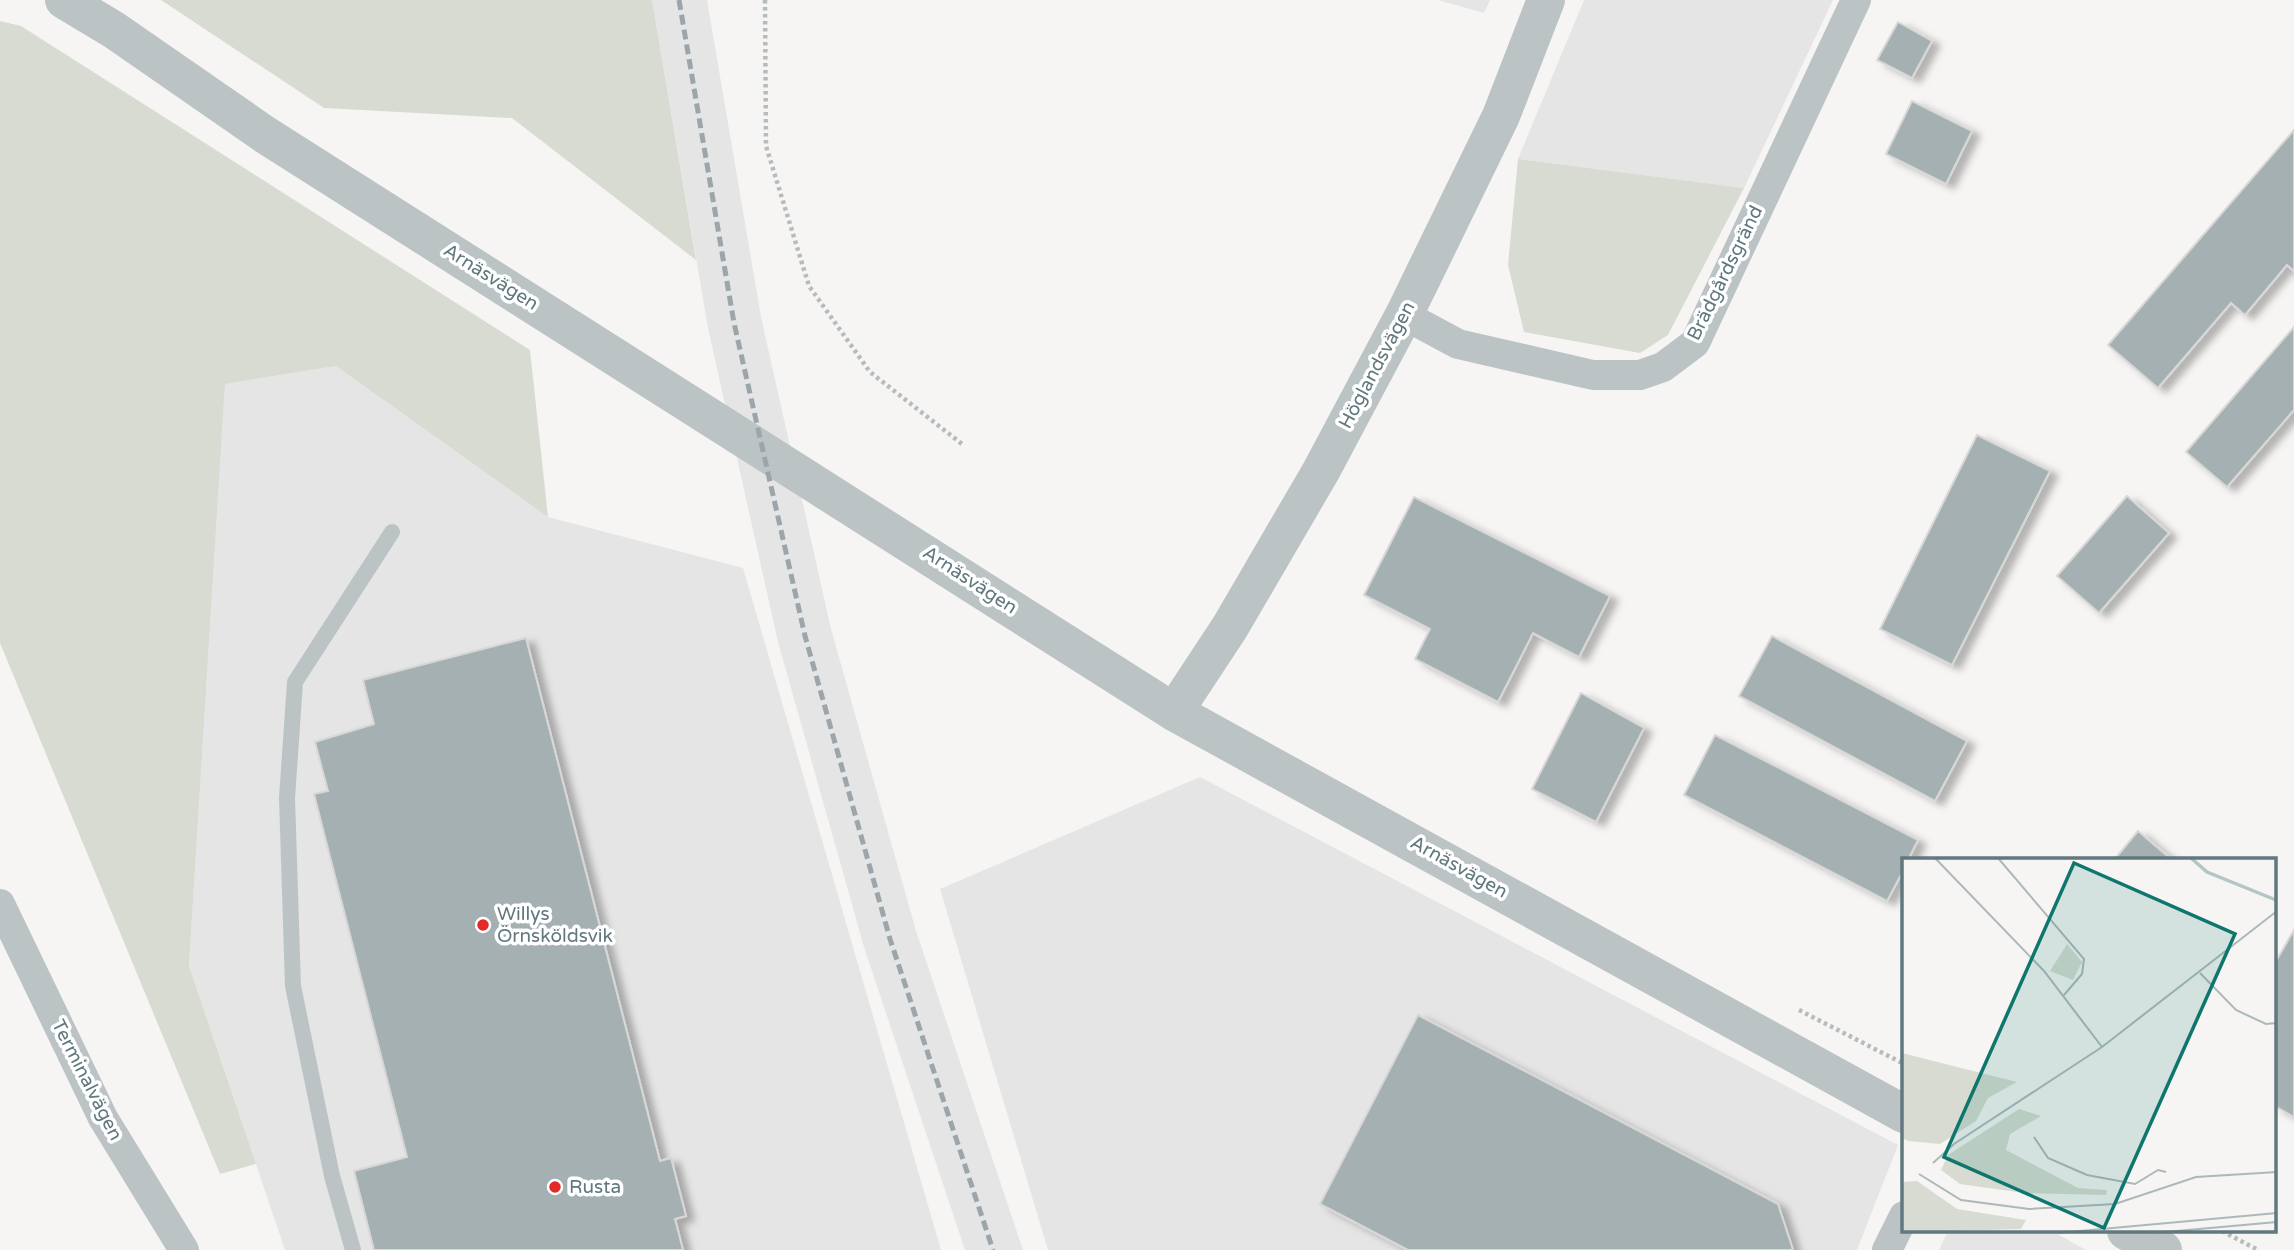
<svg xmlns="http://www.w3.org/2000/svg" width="2294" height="1250" font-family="'Varela Round',sans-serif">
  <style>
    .built { fill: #e4e5e4 }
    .green { fill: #d7dbd2 }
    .building { fill: #a4b0b2; stroke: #d7d7d5; stroke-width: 2; filter: url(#shadow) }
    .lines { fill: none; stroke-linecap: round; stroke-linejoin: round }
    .path { stroke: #b7bbbd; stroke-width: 4.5; stroke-dasharray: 3.5 3.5; stroke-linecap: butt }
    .service { stroke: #bcc3c5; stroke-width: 16 }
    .minor { stroke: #bcc3c5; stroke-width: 30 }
    .tertiary { stroke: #bcc3c5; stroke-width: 38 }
    .rail { stroke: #9ca6aa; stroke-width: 5; stroke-dasharray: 10 5; stroke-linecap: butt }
    .poi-dot { fill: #e32a26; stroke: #fff; stroke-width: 2.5 }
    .labels { text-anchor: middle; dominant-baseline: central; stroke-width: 7; stroke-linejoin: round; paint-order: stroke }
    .street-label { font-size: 19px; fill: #61787e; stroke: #fff }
    .poi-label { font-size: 19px; fill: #61787e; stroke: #fff; text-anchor: start }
    .inset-river { fill: none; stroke: #b4c5c6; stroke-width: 3.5 }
    .inset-road { fill: none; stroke: #adb8ba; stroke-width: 2 }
    .view { fill: #0f766e; fill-opacity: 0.15; stroke: #0f766e; stroke-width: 3.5 }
    .inset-edge { fill: none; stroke: #61787e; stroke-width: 3.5 }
  </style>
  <defs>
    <filter id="shadow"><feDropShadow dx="8" dy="4.5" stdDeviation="3.5" flood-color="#0004"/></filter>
  </defs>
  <rect width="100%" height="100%" fill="#f6f5f3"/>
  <path class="built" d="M652 0H707L761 317 831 629 916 931 1023 1250H965L864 947 778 642 708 328Z
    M1438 0H1490L1484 13Z
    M1584 0H1833L1744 188 1518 159Z
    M336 366 548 517 743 568 941 1250H285L189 966 225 384Z
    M1200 777 1898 1145 1857 1250H1048L940 889Z
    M1948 1231H2052L2086 1250H1939Z"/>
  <path class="green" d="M161 0H652L696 260 512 118 324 108Z
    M0 21 21 26 530 350 548 517 336 366 225 384 189 966 256 1164 220 1174 0 643Z
    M1518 159 1744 188 1668 335 1640 353 1524 332 1508 265Z"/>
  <path class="building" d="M1898 22 1932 41 1912 78 1877 60Z
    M1912 101 1972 131 1946 184 1886 154Z
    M2294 130V271L2287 265 2245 315 2231 303 2158 388 2108 345Z
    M2294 327V410L2227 487 2186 452Z
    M1977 435 2050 471 1952 665 1880 629Z
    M2127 496 2169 533 2099 613 2057 576Z
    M1414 497 1610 596 1579 657 1533 633 1498 702 1415 659 1430 629 1364 595Z
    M1772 636 1967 741 1935 801 1739 696Z
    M526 638 660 1161 671 1158 686 1216 675 1219 683 1250H374L354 1171 407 1157 314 794 328 791 315 742 374 724 363 680Z
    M1581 693 1644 728 1596 822 1532 789Z
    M1715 735 1918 840 1908 860H1904V869L1887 901 1684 795Z
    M2138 831 2172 860H2114Z
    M2294 930V1117L2275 1106V963Z
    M1418 1015 1778 1204 1793 1250H1408L1320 1204Z"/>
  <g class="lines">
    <path class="path" d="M765 0 766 146 809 286 870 372 962 444
      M1799 1010 1904 1064
      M2222 1231 2258 1250"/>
    <path class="service" d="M353 1250 332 1176 293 986 287 798 295 682 392 532"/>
    <path class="minor" d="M1404 315 1458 344 1593 375H1640L1663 367 1695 343 1856 0
      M0 904 103 1118 184 1250
      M1887 1250 1904 1216"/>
    <path class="tertiary" d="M64 0 114 30 264 134 1174 712 1904 1114
      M1174 712 1230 627 1321 471 1404 315 1501 116 1546 0
      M2126 1231 2163 1250"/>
    <path class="rail" d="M679 0 734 323 805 636 890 939 993 1250"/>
  </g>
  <g class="poi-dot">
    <circle cx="483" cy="925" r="7"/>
    <circle cx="555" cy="1187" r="7"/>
  </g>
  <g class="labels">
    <g class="street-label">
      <text transform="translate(1725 273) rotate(-64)">Brädgårdsgränd</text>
      <text transform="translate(491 277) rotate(32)">Arnäsvägen</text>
      <text transform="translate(1377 365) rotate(-62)">Höglandsvägen</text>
      <text transform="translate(970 580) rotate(33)">Arnäsvägen</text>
      <text transform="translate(1459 867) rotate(29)">Arnäsvägen</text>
      <text transform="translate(87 1080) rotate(63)">Terminalvägen</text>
    </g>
    <g class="poi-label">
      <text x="497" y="914">Willys<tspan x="497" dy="22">Örnsköldsvik</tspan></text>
      <text x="569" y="1187">Rusta</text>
    </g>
  </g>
  <g transform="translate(1902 858)">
    <rect width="374" height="374" fill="#f6f5f3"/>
    <path d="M165 86 180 104 171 122 148 113ZM0 195 55 209 115 224 86 240 74 263 38 286 6 283 0 280ZM117 251 139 258 108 276 104 292 176 330 205 332 204 337 122 335 58 326 39 312 46 297ZM15 323 55 351 124 362 119 371 0 374V324Z" fill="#d7dbd2"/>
    <path class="inset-river" d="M289 0 305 14 374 42"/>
    <path class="inset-road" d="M33 0 142 113 200 189M96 0 182 101 180 116 162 137M298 115 334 152 364 166 375 165M132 279 146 300 185 317 233 326 256 312 264 314M31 305 52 286 200 189 375 53M17 316 59 342 127 351 213 346 294 319 375 314M156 375 375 355M252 375 375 364"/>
    <path class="view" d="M172 5 333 76 202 370 42 299Z"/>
    <rect width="374" height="374" class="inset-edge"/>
  </g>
</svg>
